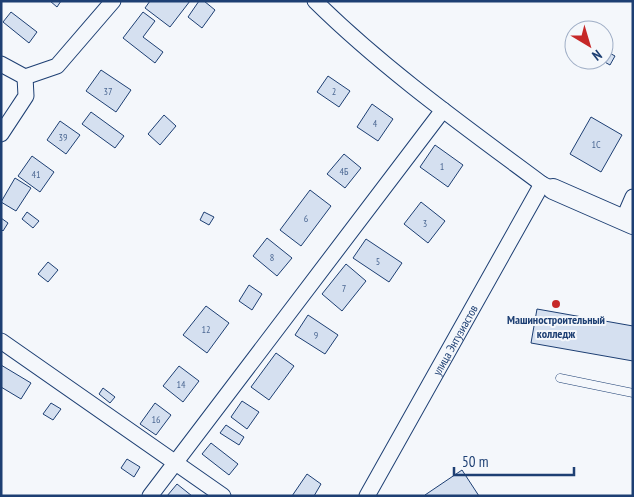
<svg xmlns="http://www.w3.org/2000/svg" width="634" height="497" font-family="'PT Sans Narrow',sans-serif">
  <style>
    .building { fill: #d5e0f0; stroke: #1d3f73 }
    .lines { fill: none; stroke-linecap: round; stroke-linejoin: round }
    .lane-casing { stroke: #1d3f73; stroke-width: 9 }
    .street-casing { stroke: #1d3f73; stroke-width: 17 }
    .secondary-casing { stroke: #1d3f73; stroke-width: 22 }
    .lane { stroke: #f4f7fb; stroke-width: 8 }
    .street { stroke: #f4f7fb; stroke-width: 15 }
    .secondary { stroke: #f4f7fb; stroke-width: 20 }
    .poi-dot { fill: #c62828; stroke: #f4f7fb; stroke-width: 2 }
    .labels { text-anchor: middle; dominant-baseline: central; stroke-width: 4; stroke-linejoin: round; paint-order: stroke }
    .number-label { font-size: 10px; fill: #4b6792 }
    .poi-label { font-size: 12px; font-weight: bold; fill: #1d3f73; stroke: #f4f7fb }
    .street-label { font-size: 12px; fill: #1d3f73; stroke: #f4f7fb }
  </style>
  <rect width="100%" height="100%" fill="#f4f7fb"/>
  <path class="building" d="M50 1H61L57 7Z
    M150 1H190L170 27 145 8Z
    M199 1H204L215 10 202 28 188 17Z
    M11 12 37 32 29 43 3 22Z
    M143 12 155 21 143 37 163 52 155 63 123 38Z
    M604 50 615 56 610 65 601 60H604Z
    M101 70 131 90 116 112 86 91Z
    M328 76 350 91 339 107 317 92Z
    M372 104 393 119 378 141 357 127Z
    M91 112 124 136 115 148 82 124Z
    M164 115 176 126 160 145 148 134Z
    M591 117 622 135 601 172 570 154Z
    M60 121 80 135 66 154 47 140Z
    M435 145 463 165 448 187 420 167Z
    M344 154 361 168 345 188 327 174Z
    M32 156 54 172 40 192 18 176Z
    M15 178 31 188 16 211 1 202Z
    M310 190 331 206 301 246 280 230Z
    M421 202 445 221 428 243 404 224Z
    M27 212 39 221 33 228 22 219Z
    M204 212 214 217 209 225 200 220Z
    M1 218 8 223 3 231 1 229Z
    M267 238 292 258 277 276 253 256Z
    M366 239 402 263 389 282 353 258Z
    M48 262 58 270 48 282 38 274Z
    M346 264 366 281 342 311 322 294Z
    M249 285 262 294 252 310 239 301Z
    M206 306 229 323 207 353 183 335Z
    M537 309 633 326V361L531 343Z
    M308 315 338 335 325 354 295 335Z
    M276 353 294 366 269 400 251 387Z
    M1 365 31 383 21 399 1 387Z
    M179 366 199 381 183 402 163 386Z
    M103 388 115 397 110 403 99 394Z
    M242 401 259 412 247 429 231 417Z
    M51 403 61 409 53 420 43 414Z
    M155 403 171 415 156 435 140 424Z
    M226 425 244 437 239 445 220 433Z
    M211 443 238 464 229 475 202 454Z
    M127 459 140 467 134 477 121 468Z
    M462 470 479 496H426L425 495Z
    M307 474 321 484 314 496H292Z
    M177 484 192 496H167Z"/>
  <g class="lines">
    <g class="lane-casing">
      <path id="lane" d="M560 378 633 393"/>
    </g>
    <g class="street-casing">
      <g id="street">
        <path d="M315 1C384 69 464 126 542 184L550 188"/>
        <path d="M1 64 25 77"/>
        <path d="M1 134 26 96 25 77 57 66 113 1"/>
        <path d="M623 220 633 197"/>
        <path d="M1 341 223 496"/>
        <path d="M150 496 443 110"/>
        <path id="s1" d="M367 496 542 184"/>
      </g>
    </g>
    <g class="secondary-casing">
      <path id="secondary" d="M553 189 633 224"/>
    </g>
    <use href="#lane" class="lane"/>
    <use href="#street" class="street"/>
    <use href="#secondary" class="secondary"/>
  </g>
  <circle class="poi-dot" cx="556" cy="304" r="5"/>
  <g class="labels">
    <g class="number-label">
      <text x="108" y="91">37</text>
      <text x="334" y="91">2</text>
      <text x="375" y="123">4</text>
      <text x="63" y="137">39</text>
      <text x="596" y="144">1С</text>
      <text x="442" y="166">1</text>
      <text x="344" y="171">4Б</text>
      <text x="36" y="174">41</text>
      <text x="306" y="218">6</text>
      <text x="425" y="223">3</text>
      <text x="272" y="257">8</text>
      <text x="378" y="261">5</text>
      <text x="344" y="288">7</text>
      <text x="206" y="329">12</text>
      <text x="316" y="335">9</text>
      <text x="181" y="384">14</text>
      <text x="156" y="419">16</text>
    </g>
    <g class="poi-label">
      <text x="556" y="319">Машиностроительный<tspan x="556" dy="14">колледж</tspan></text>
    </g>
    <g class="street-label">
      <text stroke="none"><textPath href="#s1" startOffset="179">улица Энтузиастов</textPath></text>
    </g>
  </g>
  <rect width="634" height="497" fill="none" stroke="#1d3f73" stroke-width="5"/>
  <g transform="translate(589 45) rotate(142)"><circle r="24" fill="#f4f7fb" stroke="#9eadc5"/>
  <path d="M0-4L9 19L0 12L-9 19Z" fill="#c62828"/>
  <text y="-8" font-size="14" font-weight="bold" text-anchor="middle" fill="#1d3f73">N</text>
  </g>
  <path d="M454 467v8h120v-8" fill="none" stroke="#1d3f73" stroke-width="2.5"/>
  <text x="462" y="467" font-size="15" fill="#1d3f73" stroke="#f4f7fb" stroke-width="4" paint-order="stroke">50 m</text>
</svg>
